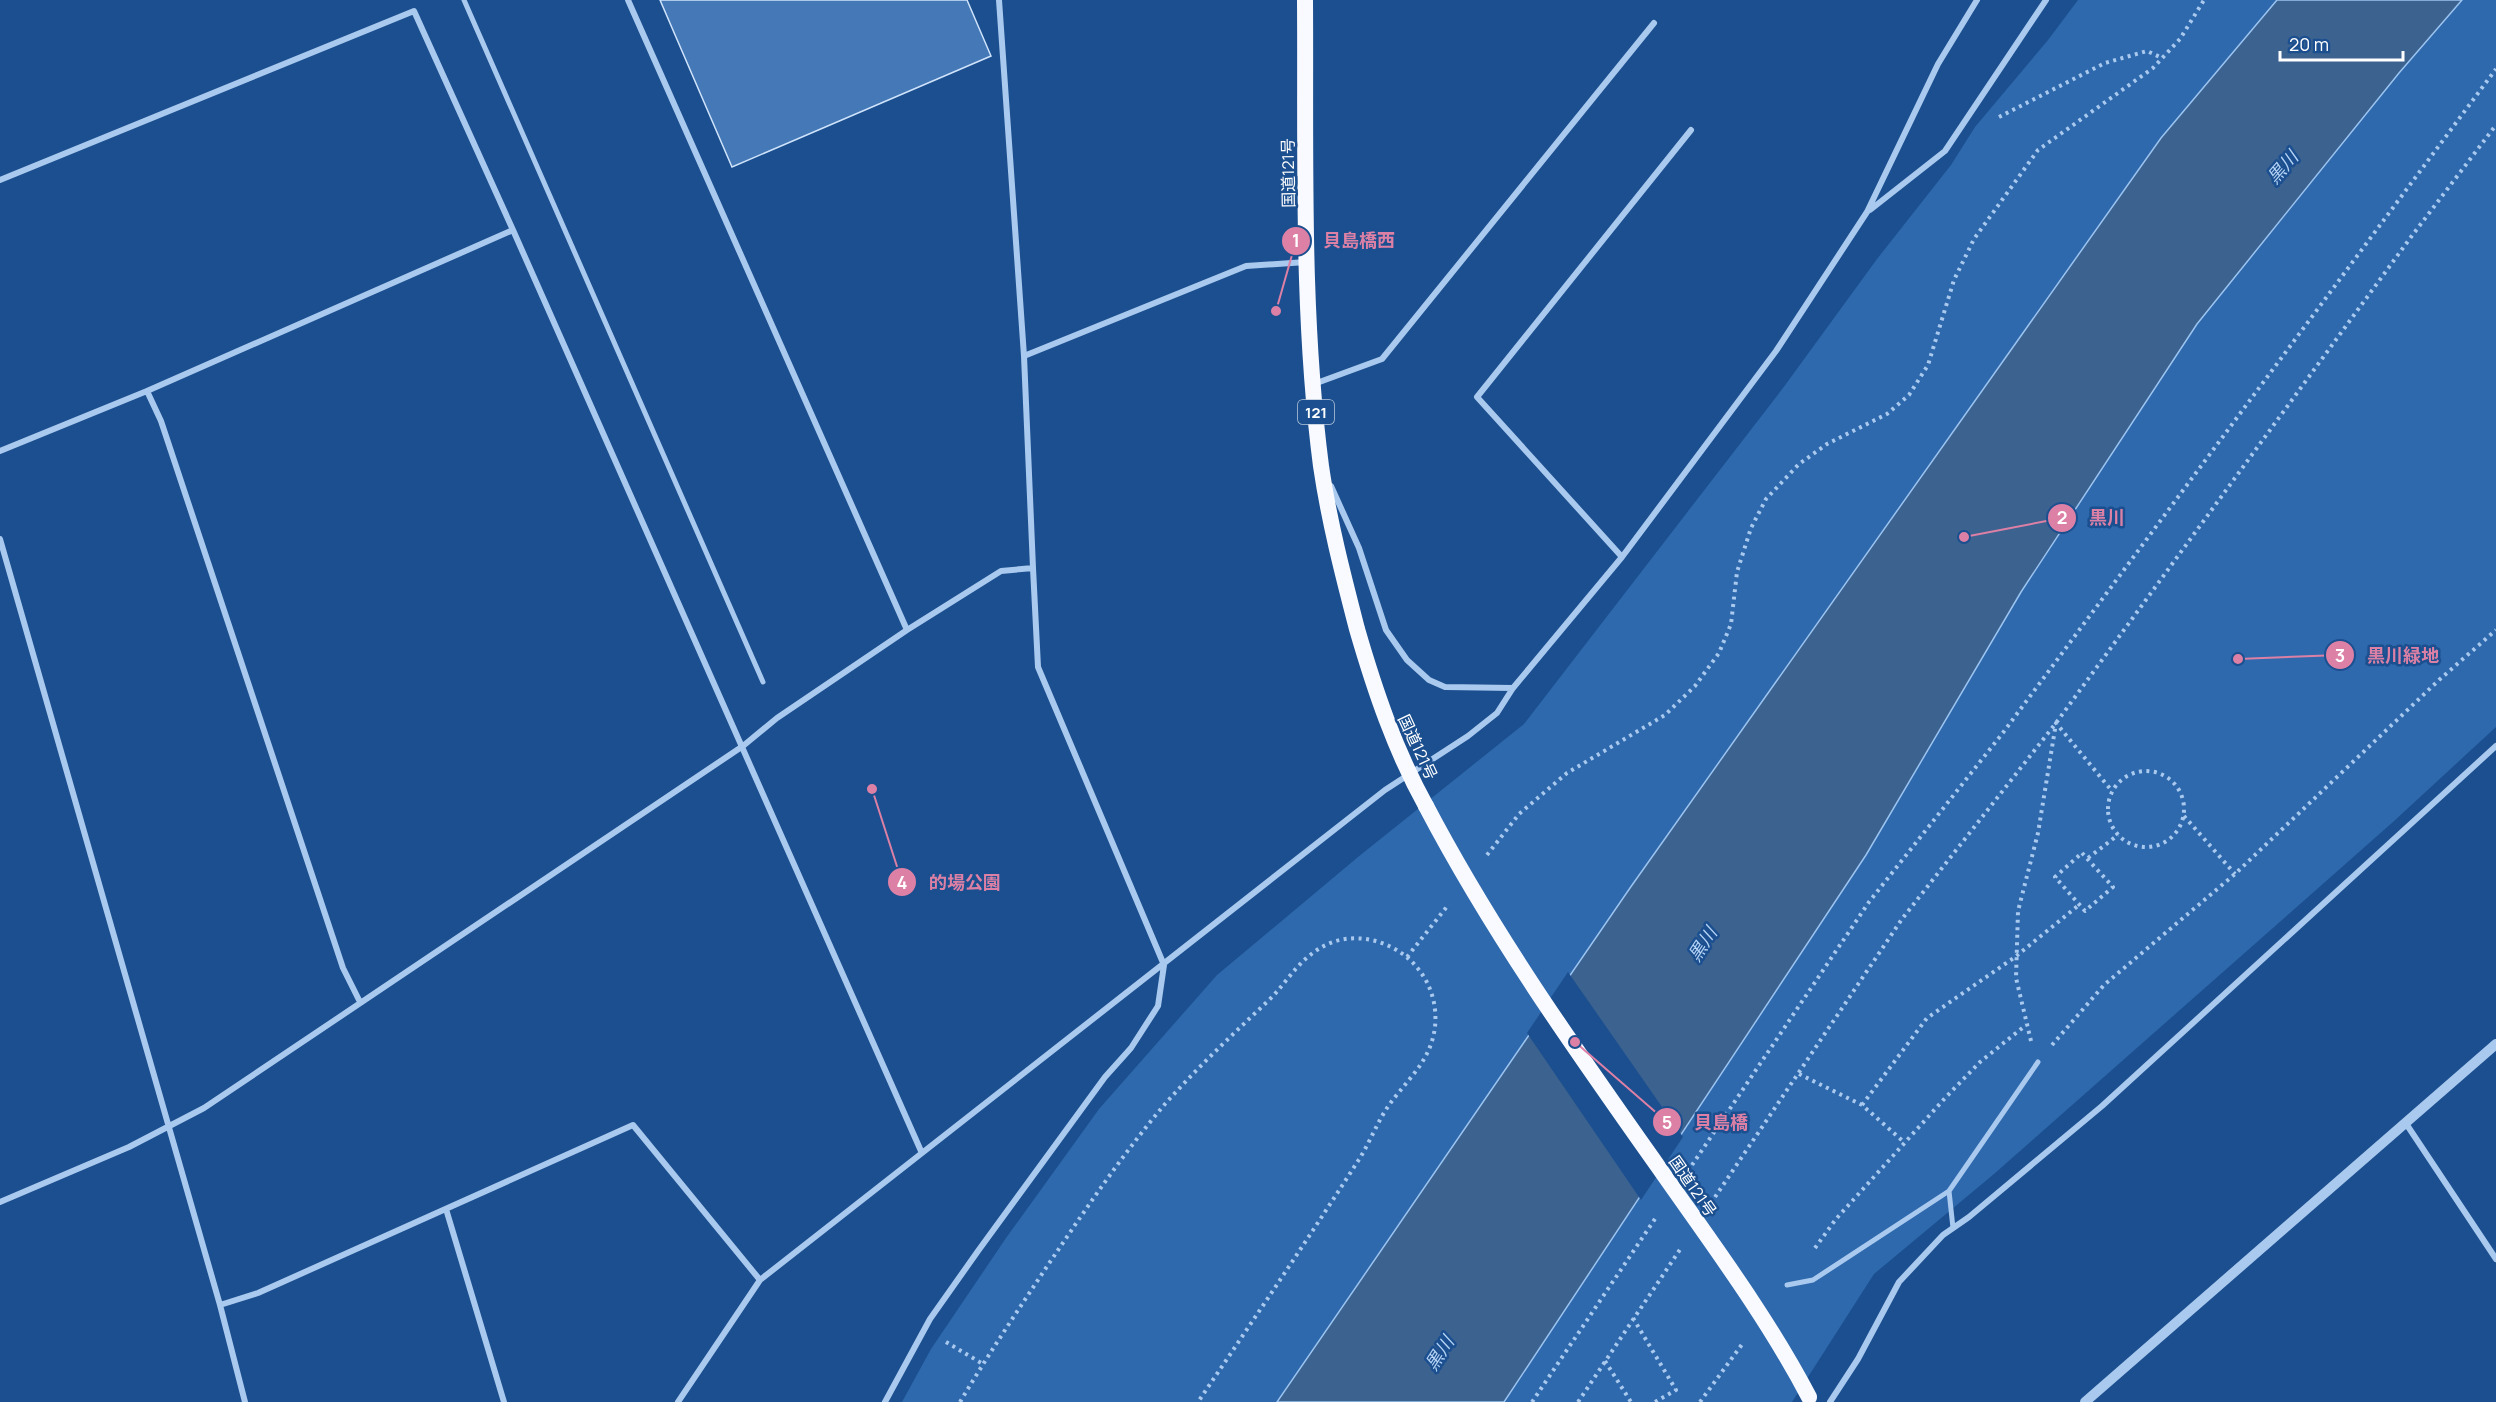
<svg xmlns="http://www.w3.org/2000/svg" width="2496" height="1402" font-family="Manrope,'Noto Sans JP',sans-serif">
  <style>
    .green { fill: #2e69ad }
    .water { fill: #3c6290; stroke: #9cc4f0; stroke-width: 1.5 }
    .pier { fill: #1b4f8f }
    .building { fill: #4478b7; stroke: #cfe3fa; stroke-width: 1.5 }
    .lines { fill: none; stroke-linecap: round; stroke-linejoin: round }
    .path { stroke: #a9c9ee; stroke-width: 4; stroke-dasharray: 3 4.5; stroke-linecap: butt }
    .pedestrian { stroke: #a9c9ee; stroke-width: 5 }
    .minor { stroke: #a9c9ee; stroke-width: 6 }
    .tertiary { stroke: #a9c9ee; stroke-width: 10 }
    .trunk { stroke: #f8faff; stroke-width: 16 }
    .trunk-bridge { stroke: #f8faff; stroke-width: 16 }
    .labels { text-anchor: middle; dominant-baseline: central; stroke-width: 5; stroke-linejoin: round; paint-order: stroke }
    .shield { fill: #1b4f8f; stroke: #bbcadd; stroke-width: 1.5 }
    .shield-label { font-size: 15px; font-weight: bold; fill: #fff }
    .street-label { font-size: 16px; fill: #fff; stroke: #1b4f8f }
    .water-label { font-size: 18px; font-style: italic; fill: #b5d3f5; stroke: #1b4f8f }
    .leader { fill: none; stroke: #dd80a5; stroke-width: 2 }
    .callout-dot { fill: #dd80a5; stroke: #1b4f8f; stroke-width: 2 }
    .mark-label { font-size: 18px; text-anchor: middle; font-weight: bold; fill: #fff }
    .callout-label { font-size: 18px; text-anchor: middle; font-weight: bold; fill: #dd80a5; stroke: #1b4f8f; stroke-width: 5; stroke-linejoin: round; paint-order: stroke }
  </style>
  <rect width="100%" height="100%" fill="#1b4f8f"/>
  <path class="green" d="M2078 0H2277L2161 138 1630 888 1277 1402H902L931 1349 1006 1238 1099 1109 1217 975 1358 857 1524 724 1783 388 1877 259 1951 165 1975 127 2048 40Z
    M2462 0H2496V727L2393 822 1994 1174 1874 1274 1792 1402H1504L1866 855 2021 592 2197 324 2399 73Z"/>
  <path class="water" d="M2277 0H2462L2399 73 2197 324 2021 592 1866 855 1504 1402H1277L1630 888 2161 138Z"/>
  <path class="pier" d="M1568 972 1683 1137 1641 1200 1527 1033Z"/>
  <path class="building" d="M660 0H967L991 56 732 167Z"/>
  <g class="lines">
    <path class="path" d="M1999 117 2105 63 2147 51 2162 58
      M2108 809a38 38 0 1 1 76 0a38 38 0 1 1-76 0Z
      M2184 816 2235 874
      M2082 853 2113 887 2085 911 2055 877Z
      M1487 855 1519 814 1567 773 1665 715 1695 686 1719 653 1731 624 1737 572 1751 528 1766 499 1799 464 1827 444 1887 414 1909 395 1928 365 1954 280 1974 239 2038 150 2153 68 2180 39 2204 0
      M2088 858 2118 835
      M1407 957 1449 904
      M2031 1041 2016 978 2018 911 2038 833 2056 723 2112 791
      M2052 1045 2104 985 2235 874 2439 680 2496 630
      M1799 1074 1862 1105 1904 1142
      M1862 1105 1927 1018 2015 957 2079 905
      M1692 1165 1869 902 2002 734 2496 69
      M1715 1197 1902 919 2056 723 2411 237 2496 125
      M1815 1248 1836 1219 1946 1097 1980 1062 2026 1025
      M1633 1318 1676 1390 1655 1402
      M946 1342 983 1364
      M1605 1361 1631 1402
      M960 1402C988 1355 1018 1310 1048 1265 1085 1210 1122 1155 1165 1104 1197 1068 1232 1035 1267 1002 1288 982 1299 957 1328 944 1359 930 1399 943 1419 970 1435 990 1440 1019 1431 1044 1423 1068 1401 1087 1387 1108 1376 1125 1369 1144 1358 1161 1306 1242 1252 1322 1198 1402
      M1532 1402 1657 1216
      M1578 1402 1681 1248
      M1700 1402 1743 1343"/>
    <path class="pedestrian" d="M464 0 763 682
      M1953 1228 1949 1191 2038 1062
      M1787 1285 1813 1280 1949 1191"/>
    <path class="minor" d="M628 0 907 630
      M0 180 414 11 513 230
      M1870 210 1945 151 2046 0
      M1024 356 1246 266 1306 262
      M1314 384 1382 359 1654 23
      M147 391 161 421 343 968 360 1002
      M0 451 147 391 513 230 921 1151
      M1331 486 1359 548 1386 630 1407 660 1429 680 1445 687 1513 688
      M0 539 220 1305 245 1402
      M1622 557 1477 397 1691 130
      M2405 1122 2496 1259
      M0 1202 129 1147 204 1108 743 746 777 718 907 630 1001 571 1033 568 1024 356 999 0
      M446 1209 504 1402
      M220 1305 258 1293 633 1125 760 1280
      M678 1402 760 1280 1385 790 1468 736 1497 713 1513 688 1622 557 1776 351 1867 212 1938 64 1977 0
      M885 1402 930 1319 978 1251 1105 1077 1131 1048 1158 1006 1164 965 1038 667 1033 568
      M1830 1402 1858 1359 1899 1282 1943 1235 1969 1217 2102 1106 2496 746"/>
    <path class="tertiary" d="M2085 1402 2496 1044"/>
    <path class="trunk" d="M1305 0C1306 155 1301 312 1321 466 1329 521 1343 575 1357 629 1375 691 1395 750 1426 806"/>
    <path class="trunk-bridge" d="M1426 806C1492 932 1575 1049 1657 1165 1710 1241 1766 1315 1809 1397"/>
  </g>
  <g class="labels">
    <rect class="shield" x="1298" y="400" width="36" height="24" rx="4.5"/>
    <g class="shield-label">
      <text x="1316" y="412">121</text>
    </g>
    <g class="street-label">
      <text transform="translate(1288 173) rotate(-91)">国道121号</text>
      <text transform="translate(1418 747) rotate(65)">国道121号</text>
      <text transform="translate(1693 1186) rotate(55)">国道121号</text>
    </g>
    <g class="water-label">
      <text transform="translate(2282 167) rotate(-49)">黒川</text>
      <text transform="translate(1702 944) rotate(-57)">黒川</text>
      <text transform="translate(1439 1353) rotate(-57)">黒川</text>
    </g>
  </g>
  <path class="leader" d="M1276 311L1296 241M1964 537L2062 518M2238 659L2340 655M872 789L902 882M1575 1042L1667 1122"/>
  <g class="callout-dot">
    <circle cx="1276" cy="311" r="6"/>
    <circle cx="1964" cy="537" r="6"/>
    <circle cx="2238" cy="659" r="6"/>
    <circle cx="872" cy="789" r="6"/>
    <circle cx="1575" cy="1042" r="6"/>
    <circle cx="1296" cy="241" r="15"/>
    <circle cx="2062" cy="518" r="15"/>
    <circle cx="2340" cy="655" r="15"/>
    <circle cx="902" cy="882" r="15"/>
    <circle cx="1667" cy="1122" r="15"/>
  </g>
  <g class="mark-label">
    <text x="1296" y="247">1</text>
    <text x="2062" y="524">2</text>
    <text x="2340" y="662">3</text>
    <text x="902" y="889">4</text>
    <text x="1667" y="1129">5</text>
  </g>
  <g class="callout-label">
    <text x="1359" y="247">貝島橋西</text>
    <text x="2107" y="524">黒川</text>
    <text x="2403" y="662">黒川緑地</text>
    <text x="965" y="889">的場公園</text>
    <text x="1721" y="1129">貝島橋</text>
  </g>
  <path d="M2280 51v9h123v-9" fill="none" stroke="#ffffff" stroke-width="3"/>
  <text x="2289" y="51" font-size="18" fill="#ffffff" stroke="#1b4f8f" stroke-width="4.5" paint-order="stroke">20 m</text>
</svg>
